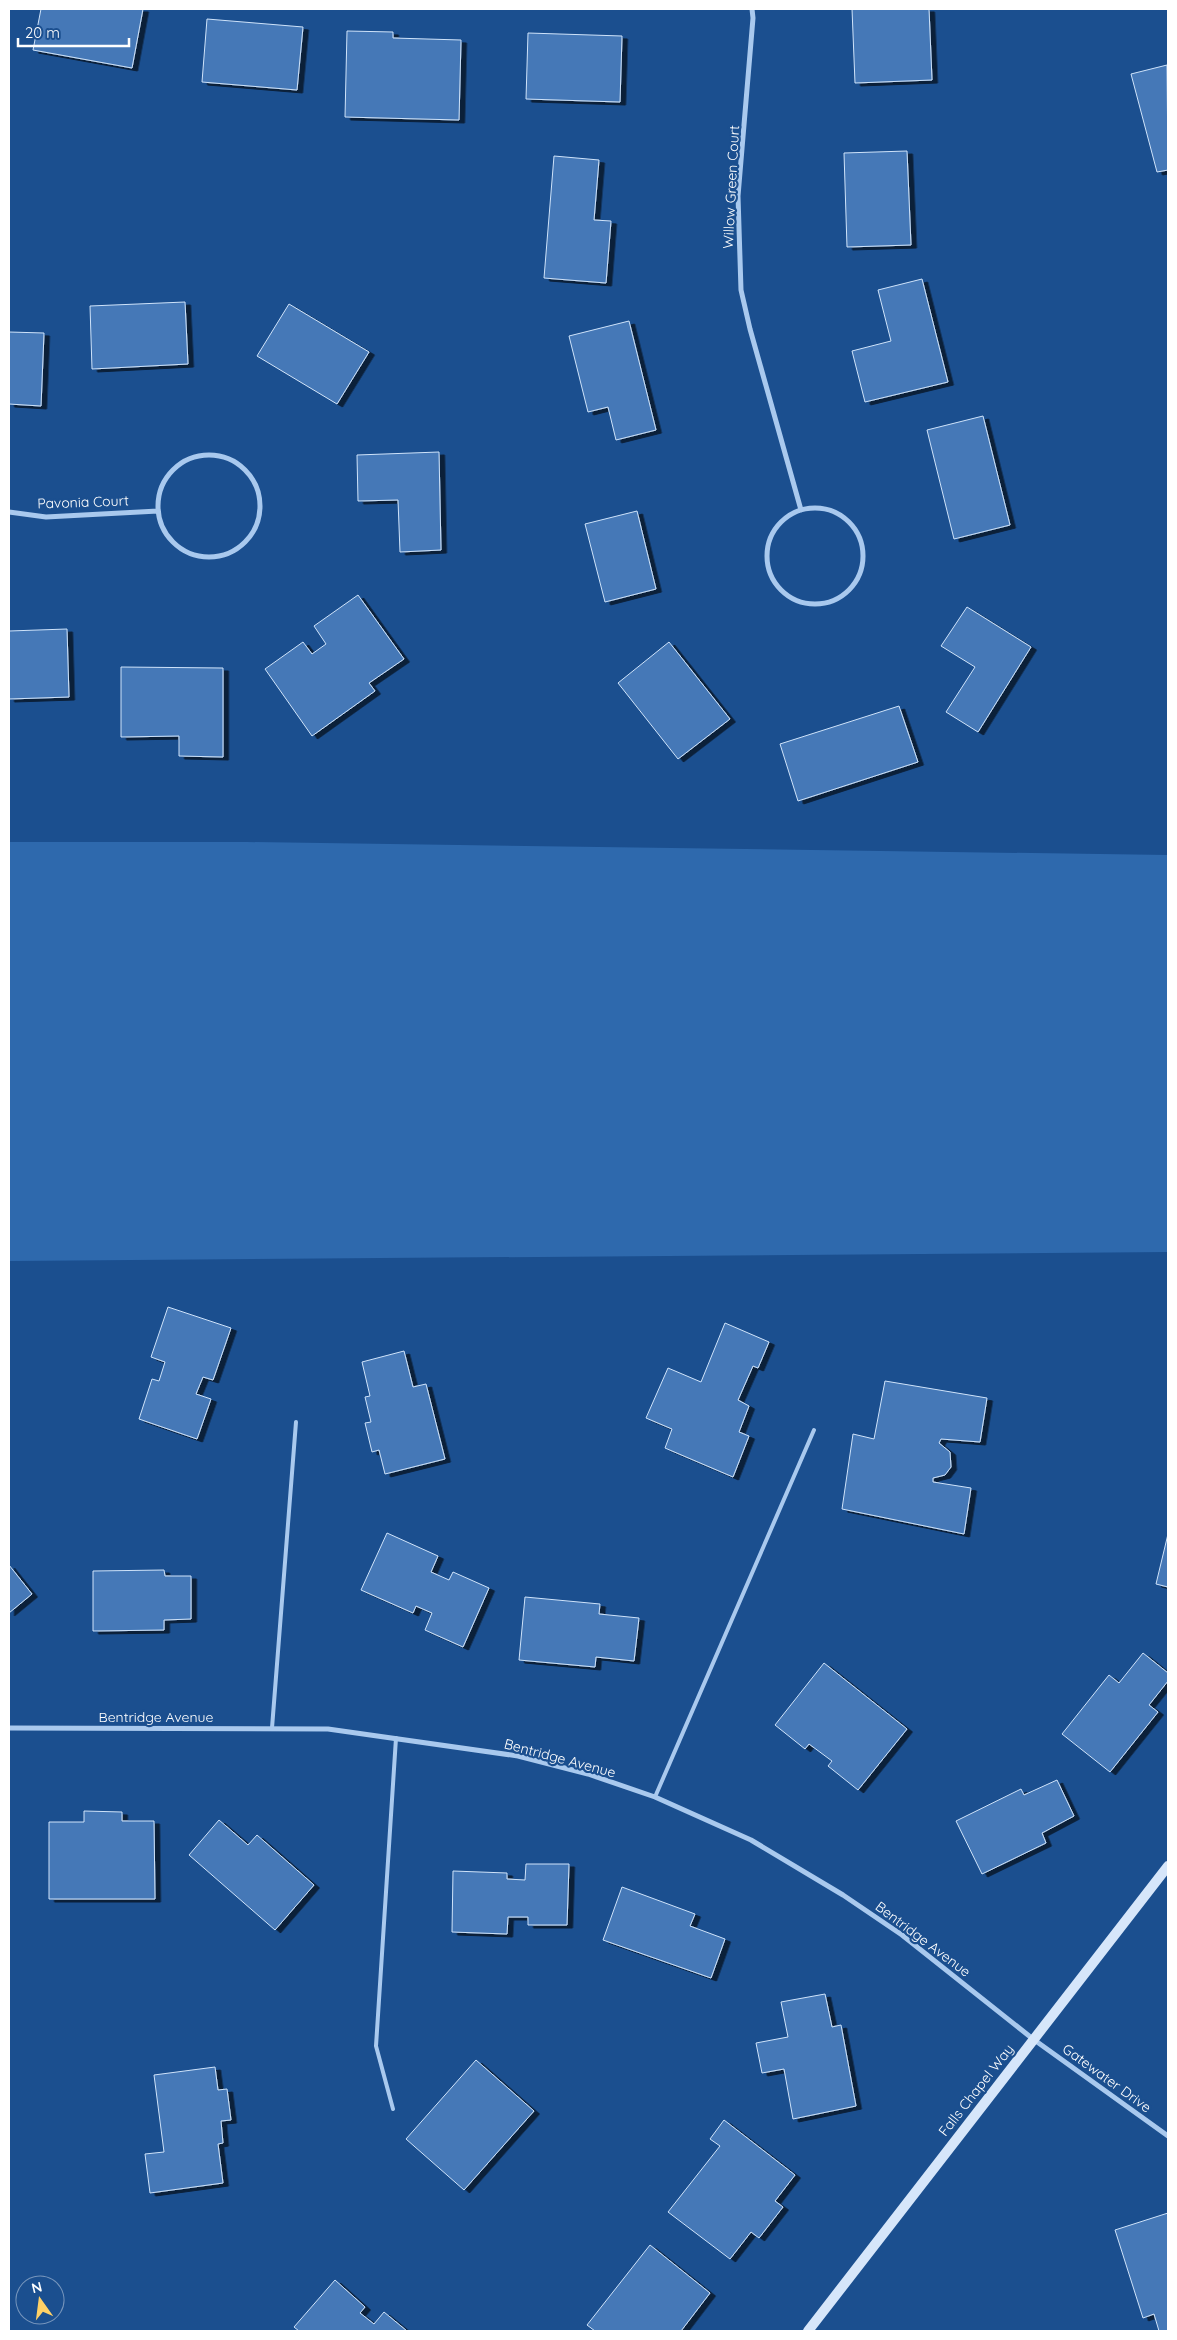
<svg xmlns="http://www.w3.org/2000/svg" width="1177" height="2340" font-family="Quicksand,sans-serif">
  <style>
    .green { fill: #2e69ad }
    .building { fill: #4478b7; stroke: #cfe3fa; filter: url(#shadow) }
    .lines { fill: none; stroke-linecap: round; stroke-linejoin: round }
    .lane { stroke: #a9c9ee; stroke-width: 4 }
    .street { stroke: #a9c9ee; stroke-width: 5 }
    .secondary { stroke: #d6e6fa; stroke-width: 10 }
    .labels { text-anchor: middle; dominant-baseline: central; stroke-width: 4.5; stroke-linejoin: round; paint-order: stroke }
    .street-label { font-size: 14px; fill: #fff; stroke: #1b4f8f }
  </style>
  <defs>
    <filter id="shadow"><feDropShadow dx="5.5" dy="3" stdDeviation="0" flood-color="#0009"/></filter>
  </defs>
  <rect width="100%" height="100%" fill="#1b4f8f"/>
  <path class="green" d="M9 842H247L1168 855V1252L9 1261Z"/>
  <path class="building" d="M41 9H143L132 68 33 50Z
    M852 9H929L932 80 855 83Z
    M207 19 303 27 297 90 202 82Z
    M347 31 393 32V38L461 40 459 120 345 117Z
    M528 33 622 36 620 102 526 99Z
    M1167 65 1168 170 1157 172 1131 74Z
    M907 151 911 245 847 247 844 153Z
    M554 156 599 160 594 220 611 221 606 283 544 278Z
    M922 279 948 382 865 402 852 351 891 341 878 290Z
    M185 302 188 364 92 369 90 306Z
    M289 304 369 352 337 404 257 356Z
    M629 321 656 430 616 440 608 407 588 412 569 336Z
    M9 332 44 333 41 406 9 404Z
    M983 416 1010 525 954 539 927 430Z
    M439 452 441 550 400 552 398 500 358 501 357 455Z
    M637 511 656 589 605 602 585 524Z
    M358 595 404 659 369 683 375 691 312 736 265 669 303 642 312 654 326 644 314 626Z
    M967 607 1031 647 978 732 946 712 975 667 941 646Z
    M67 629 69 697 9 699V631Z
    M669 642 730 719 678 759 618 683Z
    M121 667 223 668V757L179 756V736L121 737Z
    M899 706 918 762 798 801 780 744Z
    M168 1307 231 1328 213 1380 203 1377 196 1394 211 1399 197 1439 139 1419 152 1379 159 1381 165 1362 151 1357Z
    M725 1323 769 1342 758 1368 753 1366 738 1400 749 1406 739 1432 749 1436 733 1477 665 1448 672 1429 646 1418 668 1368 701 1382Z
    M404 1351 413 1387 426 1384 445 1459 385 1474 379 1450 372 1452 365 1423 371 1422 365 1397 370 1396 362 1362Z
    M885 1381 987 1398 980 1442 941 1439 939 1443 950 1452 951 1467 945 1475 933 1478V1482L971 1488 964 1534 842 1509 853 1434 874 1439Z
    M387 1533 438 1556 431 1572 449 1580 453 1572 489 1588 463 1647 425 1630 432 1613 416 1606 413 1613 361 1590Z
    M1168 1534V1587L1156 1584Z
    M9 1565 32 1594 9 1613Z
    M164 1570 165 1576H191V1619L164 1620V1630L93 1631V1571Z
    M525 1597 600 1604 599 1614 639 1618 634 1661 596 1657 595 1667 519 1660Z
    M1143 1653 1168 1673V1681L1149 1705 1158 1712 1110 1772 1062 1734 1109 1675 1119 1683Z
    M824 1663 907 1729 858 1790 828 1766 832 1761 809 1744 805 1749 775 1725Z
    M1057 1780 1074 1816 1042 1833 1046 1843 982 1874 956 1821 1021 1789 1024 1795Z
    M84 1811 122 1812V1821H154L155 1899H49V1822H84Z
    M219 1820 248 1845 257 1835 314 1885 275 1930 189 1855Z
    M526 1864H569L567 1925H528V1917H508L507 1934 452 1932 453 1871 507 1873V1879L525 1880Z
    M622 1887 695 1914 690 1926 725 1939 711 1978 603 1940Z
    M825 1994 832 2027 841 2025 856 2106 793 2119 784 2069 762 2073 756 2043 788 2037 781 2002Z
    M476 2060 534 2111 464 2190 406 2139Z
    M215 2067 218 2090 227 2089 231 2120 221 2121 223 2143 218 2144 223 2183 150 2193 145 2154 164 2152 154 2075Z
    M724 2120 795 2175 775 2201 783 2207 759 2238 751 2232 730 2259 668 2212 720 2146 710 2139Z
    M1168 2213V2331H1159L1154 2314 1143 2318 1115 2230Z
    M650 2245 710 2293 681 2331H595L587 2325Z
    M335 2280 365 2307 360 2313 374 2324 384 2312 407 2331H299L294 2327Z"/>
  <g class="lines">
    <path class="lane" d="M272 1728 296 1422
      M655 1797 814 1430
      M393 2109 376 2046 396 1738"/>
    <path class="street" d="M752 9 753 18 738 196 741 290 750 329 801 510
      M158 506a51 51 0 1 1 102 0a51 51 0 1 1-102 0Z
      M767 556a48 48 0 1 1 96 0a48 48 0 1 1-96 0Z
      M9 512 46 517 158 511
      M9 1728 328 1729 518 1756 588 1774 655 1797 751 1840 843 1895 902 1935 1033 2039 1168 2136"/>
    <path class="secondary" d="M808 2331 1168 1866"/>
  </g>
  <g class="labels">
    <g class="street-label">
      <text transform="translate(731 187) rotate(-87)">Willow Green Court</text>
      <text transform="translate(83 502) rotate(-2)">Pavonia Court</text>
      <text x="156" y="1717">Bentridge Avenue</text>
      <text transform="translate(560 1758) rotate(15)">Bentridge Avenue</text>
      <text transform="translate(923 1939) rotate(37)">Bentridge Avenue</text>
      <text transform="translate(1107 2078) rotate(36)">Gatewater Drive</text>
      <text transform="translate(976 2090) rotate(-52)">Falls Chapel Way</text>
    </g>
  </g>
  <rect width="1177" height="2340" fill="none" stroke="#ffffff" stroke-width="20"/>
  <g transform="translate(40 2300) rotate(346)"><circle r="24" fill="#1b4f8f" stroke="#7695bc"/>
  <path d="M0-4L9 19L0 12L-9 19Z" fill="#ffd166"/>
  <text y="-8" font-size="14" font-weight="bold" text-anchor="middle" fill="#ffffff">N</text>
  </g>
  <path d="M18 38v8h111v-8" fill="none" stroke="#ffffff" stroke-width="2.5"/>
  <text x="25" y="38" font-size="15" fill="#ffffff" stroke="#1b4f8f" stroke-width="4" paint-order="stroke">20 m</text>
</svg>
